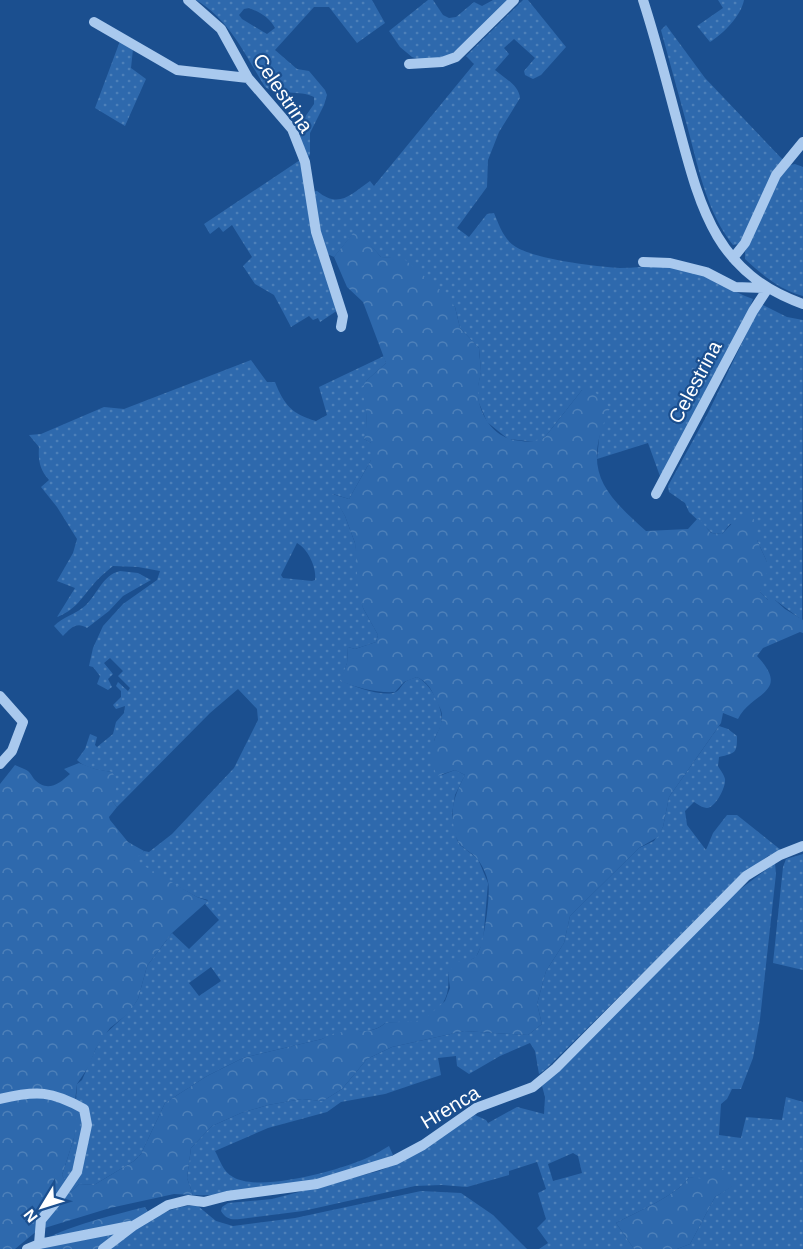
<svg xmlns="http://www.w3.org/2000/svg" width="803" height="1249" font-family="Helvetica,sans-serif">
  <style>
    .grass { fill: url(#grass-dots); fill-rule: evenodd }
    .forest { fill: url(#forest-crowns) }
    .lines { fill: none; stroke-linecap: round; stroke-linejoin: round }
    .minor { stroke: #a9c9ee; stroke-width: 10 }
    .labels { text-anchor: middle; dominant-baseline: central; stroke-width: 4.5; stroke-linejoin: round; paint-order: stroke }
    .street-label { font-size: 20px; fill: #fff; stroke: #1b4f8f }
  </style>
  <defs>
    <pattern id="grass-dots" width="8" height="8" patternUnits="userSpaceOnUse" patternTransform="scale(1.5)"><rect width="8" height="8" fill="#2e69ad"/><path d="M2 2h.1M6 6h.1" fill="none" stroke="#4d80b9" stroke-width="1.8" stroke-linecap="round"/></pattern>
    <pattern id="forest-crowns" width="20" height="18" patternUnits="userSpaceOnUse" patternTransform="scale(1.5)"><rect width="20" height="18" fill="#2e69ad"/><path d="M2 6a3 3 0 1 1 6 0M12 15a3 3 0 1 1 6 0" fill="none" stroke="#4d80b9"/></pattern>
  </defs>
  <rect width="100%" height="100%" fill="#1b4f8f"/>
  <path class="grass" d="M196 0H372L385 23 357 43 329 7H314L275 50 297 69 309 71 325 90 327 95 324 105 310 133V155L306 159 298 127 314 104V97C299 89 280 97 265 87 245 55 230 20 196 0ZM249 8C260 12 270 18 275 28L267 34 242 19 239 15 244 9Z
    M428 0H433L443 15 449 18 456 17 474 2 482 6 493 0H512L484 29 446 58 425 62 412 57 400 47 389 31Z
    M523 0H528L566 47 541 75 533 79 525 75 524 71 535 58 514 39 504 48 509 54 495 70C504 78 519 85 520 98L499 132 488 160 487 187 457 228 469 237 487 214 494 213C499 225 504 240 516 247 535 259 597 267 620 268 642 268 664 263 685 269 709 275 730 291 753 299L740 332 661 479 648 443 597 459 600 429 609 409 582 390 545 437 537 442 508 439 487 422 479 403 477 391 481 371 479 348 460 328 455 307 403 259 381 257 361 235V224L334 257 325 253 311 192 317 191C339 209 350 195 370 181L374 186 474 64 466 56Z
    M718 0H744C741 16 723 34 710 42L697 26 723 8Z
    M666 25 705 78 784 161 739 244 733 245C708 214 699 171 689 133 680 99 670 64 661 30Z
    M120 41 133 49 131 68 146 79 125 126 95 108Z
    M300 160 338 310 320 322 318 318 313 320 309 316 291 327 274 295 255 284 243 266 252 257 232 225 223 232 219 227 210 234 204 224Z
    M795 164 803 167V296C780 290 762 275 745 259V252L771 190 790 165Z
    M761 304 787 317 803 320 802 620 775 600H768L760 592 767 562 757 540V523L730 524 722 534 712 533 689 512 685 503 669 492 668 486 707 415Z
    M384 356 386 363 366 381 367 431 364 439 371 443V460L349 499 333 494 345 516 355 543 363 608 378 635 376 642 355 649 348 647 347 663 341 681C355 686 377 696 393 693 400 691 400 687 404 683 407 680 414 678 417 677 431 684 445 710 441 725 439 731 434 737 434 743 434 753 440 766 442 775L455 770 465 775 455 795 452 814 457 840 460 845 478 859 488 883 483 942 476 957 448 973C451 997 442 1012 419 1021 409 1024 396 1022 385 1023 371 1037 343 1028 322 1039L243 1058 207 1076 165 1103 141 1154 134 1161 94 1185 79 1184 71 1192 62 1175 74 1138 77 1084 82 1080 96 1048 104 1035 129 1012 138 999 147 966 172 933 189 949 219 920 205 904 208 900 197 897 137 864 133 859 144 851 149 852 172 834 234 768 258 720 257 709 238 689 210 713 117 807 112 801V772C100 770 86 769 77 760L85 749 90 734 97 737 95 745 97 747 113 734 116 722 124 713 125 706 116 709 113 705 121 697V691L116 686 118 682 128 691 130 688 118 676 123 671 110 658 104 663 113 674 108 679 112 687 108 690 97 684 100 676 93 667 89 666 93 648 103 626 123 604 157 580 160 571 138 567 113 566C106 572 98 578 92 586 80 600 75 610 57 617L75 588 57 581 73 553 77 539 57 507 41 487 49 480C40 470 38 461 39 447L29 435 41 434 104 407 124 409 251 360 267 382H275C284 405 292 414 316 421L327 415 319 387ZM297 543C308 549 317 568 315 580L312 581 283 578 281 575ZM211 967 221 981 199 996 189 983Z
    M120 571 138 573 151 580 123 596 109 611 87 628C76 621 70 629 63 636L54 626C62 617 77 614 86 605 98 593 103 575 120 571Z
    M719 726 728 729 737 736C737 753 736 753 719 757L718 766C720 770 724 774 725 779 726 787 716 807 707 808 703 808 697 804 694 802L685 811 687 825 706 850 713 833 727 815H737L781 850 768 856 742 875 546 1069 539 1074 535 1051 530 1043 500 1056 469 1074 457 1066 456 1056 438 1058 441 1075 385 1094 341 1102 327 1112 268 1128 215 1151C220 1160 223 1172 233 1177 259 1193 341 1170 369 1157 376 1154 382 1150 389 1146L393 1155C341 1179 250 1197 193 1195L187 1178 191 1148 212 1126 241 1113 268 1105 302 1099 323 1101 342 1089 367 1059 392 1047 464 1031 528 1035 542 1024 537 1004 546 971 564 943 570 916 639 848 654 841 663 827 669 797Z
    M803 854V970L773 963 783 867 786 859Z
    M775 863 776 874 760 1019 753 1058 741 1089H732L727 1099 721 1104 719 1135 741 1138 746 1117 782 1120 786 1097 803 1102V1249H677L690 1244 715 1197 732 1186 689 1177C681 1193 633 1214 616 1223L634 1249H539L548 1243 537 1228 546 1219 538 1193 546 1189 537 1162 509 1171V1175L467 1187 442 1185 415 1186 303 1211 240 1219C231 1220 226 1219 221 1211L222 1207 228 1203 272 1199 379 1171 396 1164 475 1115 486 1120 488 1123 517 1107 544 1114 545 1097 542 1086 735 893ZM573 1153 578 1156 582 1173 553 1181 548 1164Z
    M421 1191 461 1193 493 1215 527 1249H111C132 1230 168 1203 198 1206L216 1221 233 1226 295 1218Z"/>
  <path class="forest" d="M361 223 362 235 381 257 403 258 445 294 455 307 460 328 479 348C479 356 481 364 481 372 480 378 478 384 478 390 477 411 492 436 514 440 526 442 535 443 545 437L582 390 595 392 610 408C582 469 601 491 646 531L688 529 698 518 711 533 722 534 737 518 750 515 757 523V540L767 562 768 570 760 592 768 600H775L785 609 803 620V633L800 632 763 648 757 656C792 693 751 692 738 719L723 713 721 723 669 797 663 827 658 837 639 848 570 916 564 943 546 971 537 1004 542 1024 528 1035 464 1031 392 1047 367 1059 342 1089 323 1101 302 1099 268 1105 241 1113 212 1126 191 1148 187 1178 193 1195 174 1194 110 1208 38 1230 15 1249H0V784L15 765C19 767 25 769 28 771 31 774 32 776 34 779 47 793 59 784 70 774L64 769 79 763 95 769 112 772 118 782 112 801 117 807 109 817 110 820 128 842 144 851 134 860 197 897 208 901 172 933 147 966 138 999 129 1013 110 1028 96 1048 89 1066 77 1084 75 1101 77 1121 74 1138 62 1175 71 1192 79 1184 94 1185 134 1161 141 1154 165 1103 207 1076 243 1058 322 1039C329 1035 336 1032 344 1032 359 1030 374 1034 385 1023L417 1021 428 1016 445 1001 450 988 448 973 456 962C464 962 472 961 477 955 484 945 491 893 488 882 487 875 482 865 478 860 472 851 460 849 456 837 449 811 453 798 465 775L455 770 437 776C432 767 431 748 435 738 438 731 442 724 442 716 442 709 437 704 435 698 431 688 427 682 417 677L404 682 395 692C376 693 358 688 340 681L347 663 348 647 355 649 376 642 378 635 363 608 358 588 355 543 345 516 332 494 349 499 371 460V443L364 439C370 422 365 406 362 388L366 381 386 363 363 302 347 287 334 257Z
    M711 1169H723L729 1176 733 1186 715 1197 690 1244 677 1249H634L616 1223C633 1214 681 1193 689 1177L705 1179Z
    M145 1207 148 1212 99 1249H29C54 1229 113 1215 145 1207Z"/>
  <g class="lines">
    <path class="minor" d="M188 0 221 29 248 78 292 129 305 162 316 232 343 316 341 327
      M643 0C657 43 668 88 680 132 701 211 718 274 803 304
      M94 22 177 70 248 78
      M409 64 442 62 456 57 514 0
      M733 258 745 243 776 175 803 142
      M643 262 670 263 706 272 735 287 768 288
      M656 494 753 311 768 288
      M0 696 23 722 12 751 0 764
      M0 1099C37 1090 52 1091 84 1109L87 1125 77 1172 60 1197 41 1220 39 1244
      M27 1249 39 1244 130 1226
      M103 1249 133 1226 168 1205 188 1200 204 1202 227 1196 317 1184 395 1160 423 1145 476 1108 533 1087 556 1068 746 876 780 855 803 846"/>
  </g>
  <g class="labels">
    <g class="street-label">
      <text transform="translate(283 93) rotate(56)">Celestrina</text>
      <text transform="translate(695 382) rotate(-62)">Celestrina</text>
      <text transform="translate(450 1107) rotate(-31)">Hrenca</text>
    </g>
  </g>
  <g transform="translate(42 1207) rotate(232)" stroke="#1b4f8f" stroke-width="4.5" paint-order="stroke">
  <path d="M0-4.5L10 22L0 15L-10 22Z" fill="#ffffff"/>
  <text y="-9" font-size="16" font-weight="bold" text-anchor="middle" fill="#ffffff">N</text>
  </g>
</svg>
